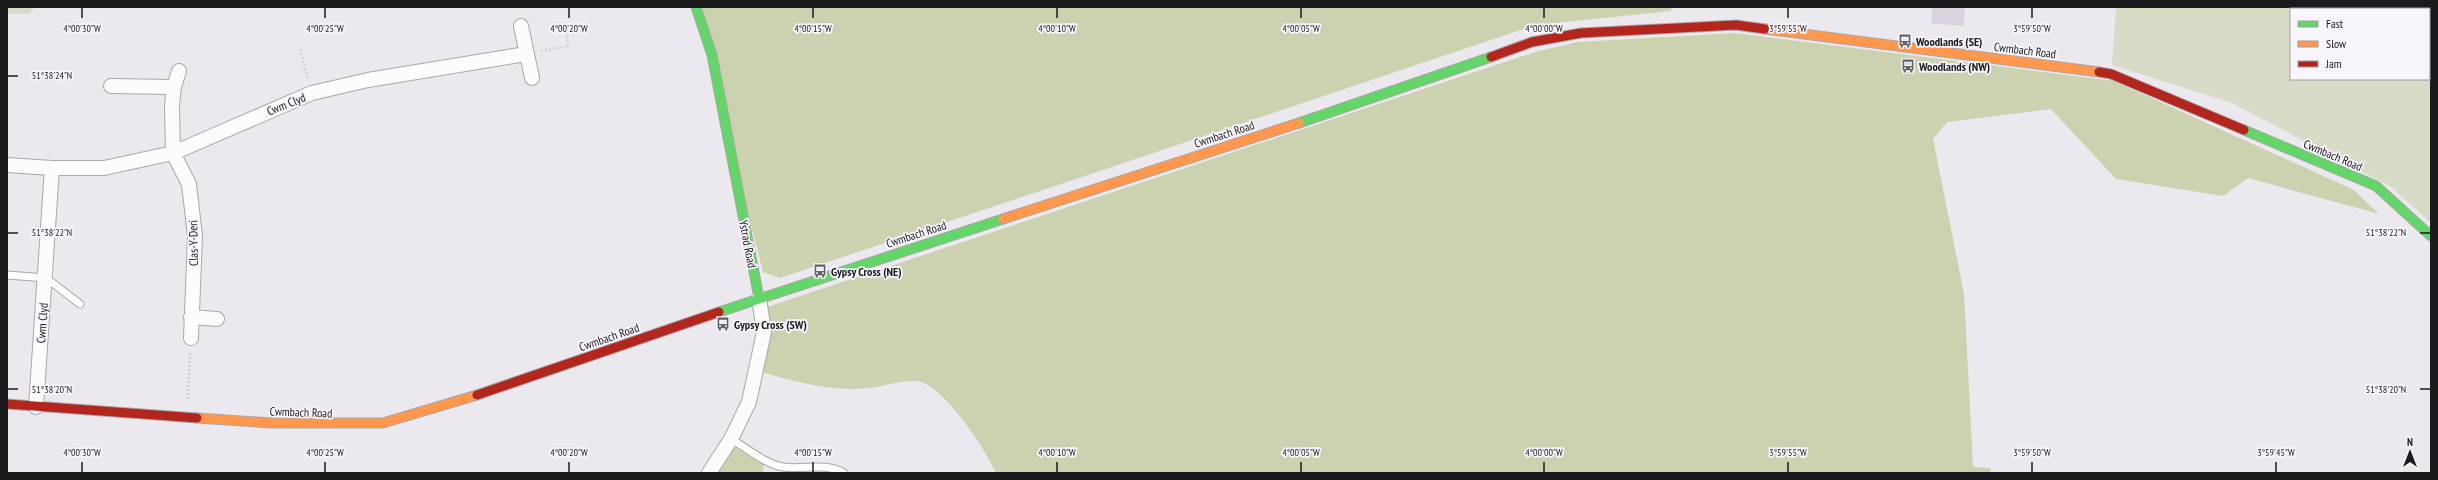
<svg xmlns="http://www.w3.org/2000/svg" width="2438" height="480" font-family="'PT Sans Narrow',sans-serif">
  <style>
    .green { fill: #d8dbc6; fill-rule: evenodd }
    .forest { fill: #ccd1b0 }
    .building { fill: #dbd3e0; stroke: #d0cfd2 }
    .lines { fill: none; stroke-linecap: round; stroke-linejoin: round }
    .lane-casing { stroke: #a8a7aa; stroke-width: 9 }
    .street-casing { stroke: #a8a7aa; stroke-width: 16 }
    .fast-casing { stroke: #a8a7aa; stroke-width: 11 }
    .slow-casing { stroke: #a8a7aa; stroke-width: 11 }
    .jam-casing { stroke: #a8a7aa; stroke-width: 11 }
    .path { stroke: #d2d1d2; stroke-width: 2.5; stroke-dasharray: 2 2; stroke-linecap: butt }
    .lane { stroke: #fcfcfc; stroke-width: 7 }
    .street { stroke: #fcfcfc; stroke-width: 14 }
    .fast { stroke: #63d668; stroke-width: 9 }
    .slow { stroke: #ff974d; stroke-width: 9 }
    .jam { stroke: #b3261e; stroke-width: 9 }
    .ticks { fill: none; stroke: #1b1a1d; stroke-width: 1.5 }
    .labels { text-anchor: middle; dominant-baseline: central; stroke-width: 3.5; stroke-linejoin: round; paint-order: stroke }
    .poi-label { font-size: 12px; font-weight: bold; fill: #1b1a1d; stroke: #f9f5fd; text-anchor: start }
    .street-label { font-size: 12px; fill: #1b1a1d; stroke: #f9f5fd }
    .ticks-label { font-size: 10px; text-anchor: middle; fill: #1b1a1d; stroke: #f9f5fd; stroke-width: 3.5; stroke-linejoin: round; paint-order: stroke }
  </style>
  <rect width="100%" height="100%" fill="#ebe9ed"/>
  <path class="green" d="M7 7H35L29 14H7Z
    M2116 7H2431V223L2391 187 2232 103 2112 65ZM2291 9H2429V79H2291Z"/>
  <path class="forest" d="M696 7H1672L1671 11 1536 25 780 278 763 272Z
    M1735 33 2114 81 2354 190 2379 214 2248 178 2223 196 2116 179 2051 109 1947 122 1933 139 1964 294 1973 467 1990 468 1991 473H996C986 450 943 384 917 381 904 379 883 387 869 388 832 392 796 382 762 372L767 307 1535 52 1578 42Z
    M732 446 764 462 763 473H715Z"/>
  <path class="building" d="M1933 7H1964L1963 25 1932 23Z"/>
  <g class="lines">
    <g class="lane-casing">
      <path id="lane" d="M7 275 46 278 80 304
        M731 439C747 448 765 464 783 467 804 470 824 462 844 473"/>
    </g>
    <g class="street-casing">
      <path id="street" d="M521 26 532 78
        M179 71 174 87 172 105 173 153 189 184 195 236 191 338
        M111 86 174 87
        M7 165 52 168H104L173 153 312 93 368 80 526 54
        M191 317 217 319
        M36 407 52 168
        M709 473 731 439 749 402 764 332 759 298"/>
    </g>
    <g class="fast-casing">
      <path id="fast" d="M696 7 712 55 759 298
        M1299 123 1491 57
        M2244 130 2376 186 2431 236
        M719 312 1003 219"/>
    </g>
    <g class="slow-casing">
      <path id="slow" d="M1765 29 2099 72
        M1003 219 1299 123
        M197 418 271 423H383L477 395"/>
    </g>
    <g class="jam-casing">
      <path id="jam" d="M1491 57 1532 42 1581 33 1736 25 1765 29
        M2099 72 2111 74 2244 130
        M477 395 719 312
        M7 404 197 418"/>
    </g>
    <path class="path" d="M300 49 308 79
      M541 51 568 46 567 32
      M188 399 190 352"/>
    <use href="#lane" class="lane"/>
    <use href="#street" class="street"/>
    <use href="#fast" class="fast"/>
    <use href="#slow" class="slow"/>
    <use href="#jam" class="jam"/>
  </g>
  <path class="ticks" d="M82 8V18M325 8V18M569 8V18M813 8V18M1057 8V18M1301 8V18M1544 8V18M1788 8V18M2032 8V18M8 76H18M8 233H18M2420 233H2430M8 389H18M2420 389H2430M82 462V472M325 462V472M569 462V472M813 462V472M1057 462V472M1301 462V472M1544 462V472M1788 462V472M2032 462V472M2276 462V472"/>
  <defs>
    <g id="bus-bare" transform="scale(1.08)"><path d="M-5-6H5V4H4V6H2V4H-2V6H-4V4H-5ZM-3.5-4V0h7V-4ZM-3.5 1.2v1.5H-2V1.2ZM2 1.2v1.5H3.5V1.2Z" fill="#646266" stroke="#f9f5fd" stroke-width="2.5" paint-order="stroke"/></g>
  </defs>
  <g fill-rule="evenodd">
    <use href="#bus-bare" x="1905" y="41"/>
    <use href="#bus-bare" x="1908" y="66"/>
    <use href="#bus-bare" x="820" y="271"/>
    <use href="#bus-bare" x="723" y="324"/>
  </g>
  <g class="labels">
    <g class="poi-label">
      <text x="1916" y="41">Woodlands (SE)</text>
      <text x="1919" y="66">Woodlands (NW)</text>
      <text x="831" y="271">Gypsy Cross (NE)</text>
      <text x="734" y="324">Gypsy Cross (SW)</text>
    </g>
    <g class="street-label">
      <text transform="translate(2025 50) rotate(7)">Cwmbach Road</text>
      <text transform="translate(286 104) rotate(-22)">Cwm Clyd</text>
      <text transform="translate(1224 134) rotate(-18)">Cwmbach Road</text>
      <text transform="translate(2333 155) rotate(23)">Cwmbach Road</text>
      <text transform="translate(916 234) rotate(-18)">Cwmbach Road</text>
      <text transform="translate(193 243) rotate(-91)">Clas-Y-Deri</text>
      <text transform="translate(748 244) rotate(79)">Ystrad Road</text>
      <text transform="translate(42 323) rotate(-86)">Cwm Clyd</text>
      <text transform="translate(609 337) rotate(-19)">Cwmbach Road</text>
      <text transform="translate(301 412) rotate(2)">Cwmbach Road</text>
    </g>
  </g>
  <g class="ticks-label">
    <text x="82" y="32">4°00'30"W</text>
    <text x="325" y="32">4°00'25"W</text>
    <text x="569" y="32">4°00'20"W</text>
    <text x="813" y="32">4°00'15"W</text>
    <text x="1057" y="32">4°00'10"W</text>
    <text x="1301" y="32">4°00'05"W</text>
    <text x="1544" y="32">4°00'00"W</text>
    <text x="1788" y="32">3°59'55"W</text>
    <text x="2032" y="32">3°59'50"W</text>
    <text x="52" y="79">51°38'24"N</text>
    <text x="52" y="236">51°38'22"N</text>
    <text x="2386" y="236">51°38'22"N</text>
    <text x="52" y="393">51°38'20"N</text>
    <text x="2386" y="393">51°38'20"N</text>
    <text x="82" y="456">4°00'30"W</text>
    <text x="325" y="456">4°00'25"W</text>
    <text x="569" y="456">4°00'20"W</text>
    <text x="813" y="456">4°00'15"W</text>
    <text x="1057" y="456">4°00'10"W</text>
    <text x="1301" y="456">4°00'05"W</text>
    <text x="1544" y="456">4°00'00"W</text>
    <text x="1788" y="456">3°59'55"W</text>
    <text x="2032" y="456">3°59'50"W</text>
    <text x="2276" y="456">3°59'45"W</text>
  </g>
  <rect width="2438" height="480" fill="none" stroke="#1b1a1d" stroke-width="16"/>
  <rect x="2290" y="8" width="140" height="72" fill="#f9f5fd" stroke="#a09da3"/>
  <rect x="2298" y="21" width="20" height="6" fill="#63d668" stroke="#a09da3"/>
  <text x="2326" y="28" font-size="12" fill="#1b1a1d">Fast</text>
  <rect x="2298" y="41" width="20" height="6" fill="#ff974d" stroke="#a09da3"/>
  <text x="2326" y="48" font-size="12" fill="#1b1a1d">Slow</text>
  <rect x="2298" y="61" width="20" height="6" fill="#b3261e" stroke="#a09da3"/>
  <text x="2326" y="68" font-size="12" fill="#1b1a1d">Jam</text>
  <g transform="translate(2410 452)" stroke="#f9f5fd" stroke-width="3" paint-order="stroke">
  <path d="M0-3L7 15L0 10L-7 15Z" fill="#1b1a1d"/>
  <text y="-6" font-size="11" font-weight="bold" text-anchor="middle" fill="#1b1a1d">N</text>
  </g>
</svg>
